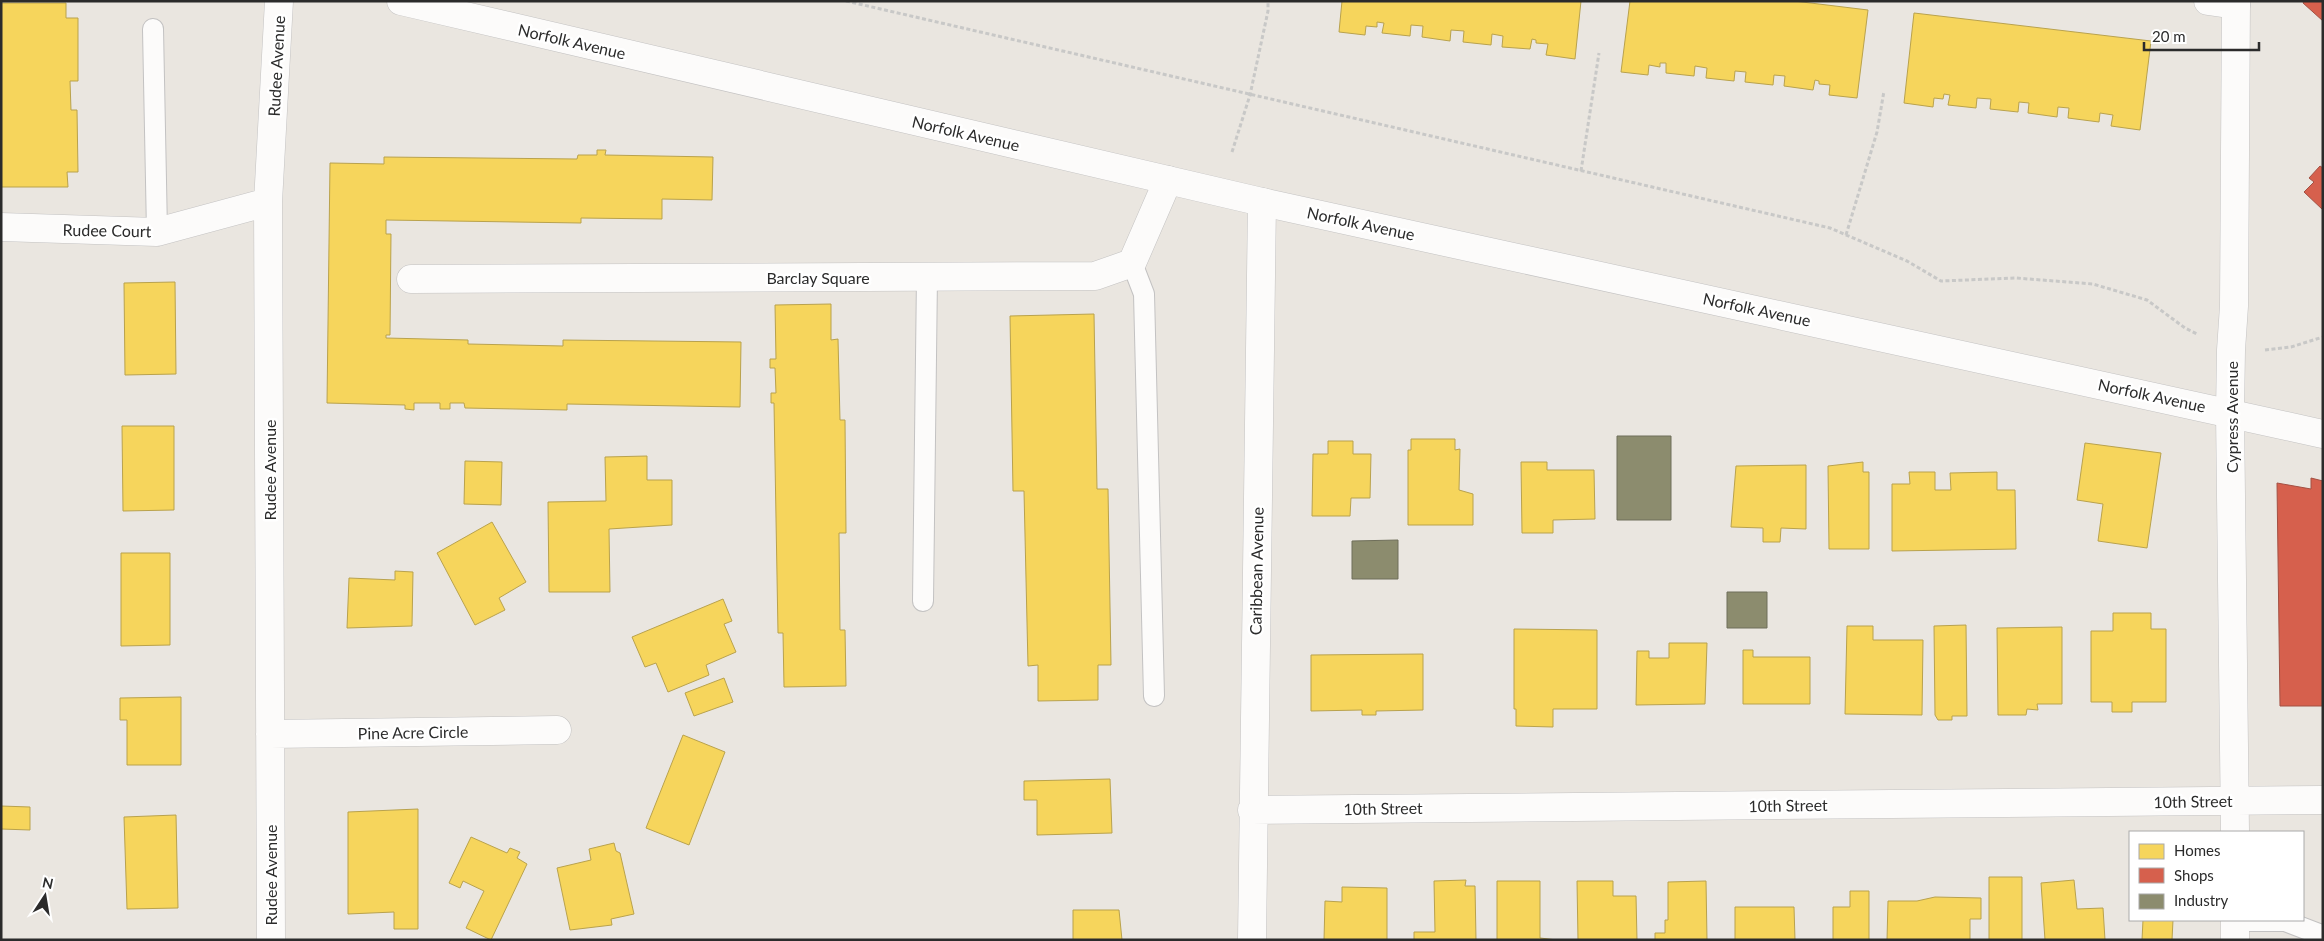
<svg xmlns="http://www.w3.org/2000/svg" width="2324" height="941" font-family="Lato,sans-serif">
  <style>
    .homes { fill: #f6d55c; stroke: #b9a24d }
    .shops { fill: #d6604d; stroke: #a35043 }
    .industry { fill: #8c8c6e; stroke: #6f6f5a }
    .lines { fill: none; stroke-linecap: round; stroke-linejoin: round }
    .service-casing { stroke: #c3c2c2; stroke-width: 22 }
    .minor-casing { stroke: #c3c2c2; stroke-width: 29 }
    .tertiary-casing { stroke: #c3c2c2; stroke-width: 29 }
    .secondary-casing { stroke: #c3c2c2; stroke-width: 29 }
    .path { stroke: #c8c8c7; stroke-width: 3; stroke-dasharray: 4 2.5; stroke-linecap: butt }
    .service { stroke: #fcfbfa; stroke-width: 20 }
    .minor { stroke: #fcfbfa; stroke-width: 28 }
    .tertiary { stroke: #fcfbfa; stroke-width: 28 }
    .secondary { stroke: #fcfbfa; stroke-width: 28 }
    .labels { text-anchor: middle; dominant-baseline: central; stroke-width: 5; stroke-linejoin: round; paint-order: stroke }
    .street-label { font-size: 16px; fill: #2b2b2b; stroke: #fff }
  </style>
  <rect width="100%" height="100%" fill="#eae6e0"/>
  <path class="homes" d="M1342 1H1581L1575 59 1546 55 1548 44 1536 43V40L1532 39 1530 49 1502 47 1503 36 1492 34 1491 45 1463 42 1464 31 1451 30 1450 41 1422 37 1423 26 1411 25 1410 36 1382 33 1384 23 1377 22V27L1366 26 1365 35 1339 32Z
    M1630 1H1794L1868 10 1857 98 1829 95 1830 85 1819 84V81L1815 80 1813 90 1784 86 1785 76 1774 75 1773 85 1745 82 1746 72 1735 71 1734 81 1706 78 1707 68 1695 66 1694 76 1666 73V63H1660V67L1649 65 1648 75 1621 72Z
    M1 3H66V18H78V81H70L71 110H77L78 172H67L68 187H1Z
    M1914 13 2151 41 2140 130 2111 126 2113 115 2100 113 2099 122 2068 118 2069 108 2058 107 2057 117 2028 113 2029 103 2019 102 2018 112 1990 109 1991 99 1977 98 1976 108 1948 105 1950 95 1944 94 1943 99 1934 98 1933 107 1904 103Z
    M597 150H606L605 155 713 157 712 200 662 199V219L581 218V223L386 220V234H391L390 335H386V338L468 340V344L563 346V340L741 342 740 407 567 404V410L465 408 464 403H450V409H440V403H414V410L405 409V405L327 403 330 163 384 164V157L577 159 578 155H597Z
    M175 282 176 374 125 375 124 283Z
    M831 304V340L838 339 840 420H845L846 533H839L840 630H845L846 686 784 687 783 633H778L774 403H771V393H776L775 368H770V359H776L775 305Z
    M1094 314 1097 489H1108L1111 665H1098V700L1038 701V665L1028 666 1024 491H1013L1010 316Z
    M122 426H174V510L123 511Z
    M1411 439H1455V450L1460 449 1459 490 1473 494V525H1408V450H1411Z
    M1328 441H1353V454H1371L1370 498H1351L1350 516H1312L1313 454H1328Z
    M2085 443 2161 453 2147 548 2098 541 2103 504 2077 500Z
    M647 456V480H672V525L609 529 610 592H549L548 502 606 501 605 457Z
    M465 461 502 462 501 505 464 504Z
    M1521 462H1547V470H1594L1595 519 1553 520V533H1522Z
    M1863 462V472H1869V549H1829L1828 466Z
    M1806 465V529L1781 528 1780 542H1763V528L1731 527 1736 466Z
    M1909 472H1935V490H1951L1950 473 1997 472V490H2015L2016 549 1892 551V484H1910Z
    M492 522 526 582 499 598 505 610 475 625 437 553Z
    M121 553H170V645L121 646Z
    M395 571 413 572 412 626 347 628 349 578 395 580Z
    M723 599 732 621 724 624 736 652 706 665 709 675 668 692 656 663 645 667 632 637Z
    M2113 613H2151V629H2166V702H2132V712H2112V702H2091V631H2113Z
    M1966 625 1967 716H1952V720H1938L1935 715 1934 626Z
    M1847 626H1873V640H1923L1922 715 1845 714Z
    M2062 627V704H2037L2038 710 2027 709 2026 715H1998L1997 628Z
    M1514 629 1597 630V709H1553V727L1516 726V709H1514Z
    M1669 643H1707L1705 704 1636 705 1637 651H1649V658H1669Z
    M1743 650H1753V657H1810V704H1743Z
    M1423 654V710L1376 711V715H1362V710L1311 711V655Z
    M724 678 733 702 694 716 685 693Z
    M181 697V765H127V720H120V698Z
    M683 735 725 752 689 845 646 828Z
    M1110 779 1112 833 1037 835V800H1024V781Z
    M1 806 30 807V830L1 829Z
    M418 809V929H394V912L348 914V812Z
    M176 815 178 908 127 909 124 817Z
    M471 837 507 853 510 848 520 852 517 858 527 864 491 940 466 928 484 891 463 881 460 888 449 883Z
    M614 843 616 851 620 853 634 914 611 919 612 925 570 930 557 868 591 860 589 849Z
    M1989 877H2022V940H1989Z
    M1466 880 1465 886H1475L1476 940H1414V932H1435L1434 881Z
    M2074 880 2077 909 2103 908 2105 940H2045L2041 883Z
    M1497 881H1540V938L1557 940H1497Z
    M1577 881H1613V896H1636L1637 940H1578Z
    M1706 881 1707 940H1655V933H1665V920H1668V882Z
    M1342 887 1387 888V940H1324L1325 901 1342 902Z
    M1850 891H1869V940H1833V907H1850Z
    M1935 897 1981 898V919H1970V940H1887L1888 901H1917Z
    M1735 907H1794L1795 940H1735Z
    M1073 910H1119L1122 940H1073Z
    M2143 920H2173L2172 940H2142Z"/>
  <path class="shops" d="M2304 1H2323V21L2303 3Z
    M2320 166 2323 168V210L2304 192 2314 182 2309 178Z
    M2311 478 2323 481V706H2280L2277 483 2311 489Z"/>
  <path class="industry" d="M1617 436H1671V520H1617Z
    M1398 540V579H1352V541Z
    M1727 592H1767V628H1727Z"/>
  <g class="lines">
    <g class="service-casing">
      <path id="service" d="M153 29 157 232
        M1132 263 1144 294 1154 696
        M923 601 927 276
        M2235 921H2285L2319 934V940"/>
    </g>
    <g class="minor-casing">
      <path id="minor" d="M2208 1 2236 5
        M1 227 157 232 268 202
        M411 279 1095 276 1132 263 1168 180
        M2230 412 2235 832
        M270 734 557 730
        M1252 810 2323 800
        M271 940 268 202 279 1
        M1252 940 1262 202
        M2235 940V920"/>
    </g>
    <g class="tertiary-casing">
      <path id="tertiary" d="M2230 412 2231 350 2234 306 2236 1"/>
    </g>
    <g class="secondary-casing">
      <path id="secondary" d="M401 1 1262 202 2323 434"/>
    </g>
    <path class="path" d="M846 1 1830 228 1907 261 1941 281 2016 278 2093 284 2147 300 2185 328 2197 334
      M1232 152 1250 95 1268 11V1
      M1581 171 1599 53
      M1846 235 1877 132 1884 91
      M2265 350 2291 347 2323 337"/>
    <use href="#service" class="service"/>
    <use href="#minor" class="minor"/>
    <use href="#tertiary" class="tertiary"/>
    <use href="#secondary" class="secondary"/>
  </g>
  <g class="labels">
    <g class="street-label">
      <text transform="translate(572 41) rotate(13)">Norfolk Avenue</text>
      <text transform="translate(276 66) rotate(-87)">Rudee Avenue</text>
      <text transform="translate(966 133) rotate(13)">Norfolk Avenue</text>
      <text transform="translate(1361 223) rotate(12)">Norfolk Avenue</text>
      <text transform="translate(107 230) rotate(1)">Rudee Court</text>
      <text x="818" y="277">Barclay Square</text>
      <text transform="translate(1757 309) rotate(12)">Norfolk Avenue</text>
      <text transform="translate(2152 395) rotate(12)">Norfolk Avenue</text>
      <text transform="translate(2231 417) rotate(-90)">Cypress Avenue</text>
      <text transform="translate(269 470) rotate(-90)">Rudee Avenue</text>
      <text transform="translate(1256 571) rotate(-89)">Caribbean Avenue</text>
      <text transform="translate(413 732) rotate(-1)">Pine Acre Circle</text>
      <text transform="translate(2193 801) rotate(-1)">10th Street</text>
      <text transform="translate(1788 805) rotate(-1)">10th Street</text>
      <text transform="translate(1383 808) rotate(-1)">10th Street</text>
      <text transform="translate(270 875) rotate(-90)">Rudee Avenue</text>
    </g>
  </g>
  <rect width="2324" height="941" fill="none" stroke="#2b2b2b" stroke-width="5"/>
  <rect x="2129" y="831" width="175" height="90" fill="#ffffff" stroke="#aaaaaa"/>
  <rect x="2139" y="844" width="25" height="15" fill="#f6d55c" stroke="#aaaaaa"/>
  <text x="2174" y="856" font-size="15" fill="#2b2b2b">Homes</text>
  <rect x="2139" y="868" width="25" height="15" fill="#d6604d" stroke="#aaaaaa"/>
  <text x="2174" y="881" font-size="15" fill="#2b2b2b">Shops</text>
  <rect x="2139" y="894" width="25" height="15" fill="#8c8c6e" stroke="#aaaaaa"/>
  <text x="2174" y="906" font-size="15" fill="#2b2b2b">Industry</text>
  <g transform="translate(45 896) rotate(12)" stroke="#ffffff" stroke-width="4" paint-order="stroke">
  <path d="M0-4L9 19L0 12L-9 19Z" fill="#2b2b2b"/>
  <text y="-8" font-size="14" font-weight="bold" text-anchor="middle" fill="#2b2b2b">N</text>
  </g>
  <path d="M2144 42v8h115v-8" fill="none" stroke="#2b2b2b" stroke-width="2.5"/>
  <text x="2152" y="42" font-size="15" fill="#2b2b2b" stroke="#ffffff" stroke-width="4" paint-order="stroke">20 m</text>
</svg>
